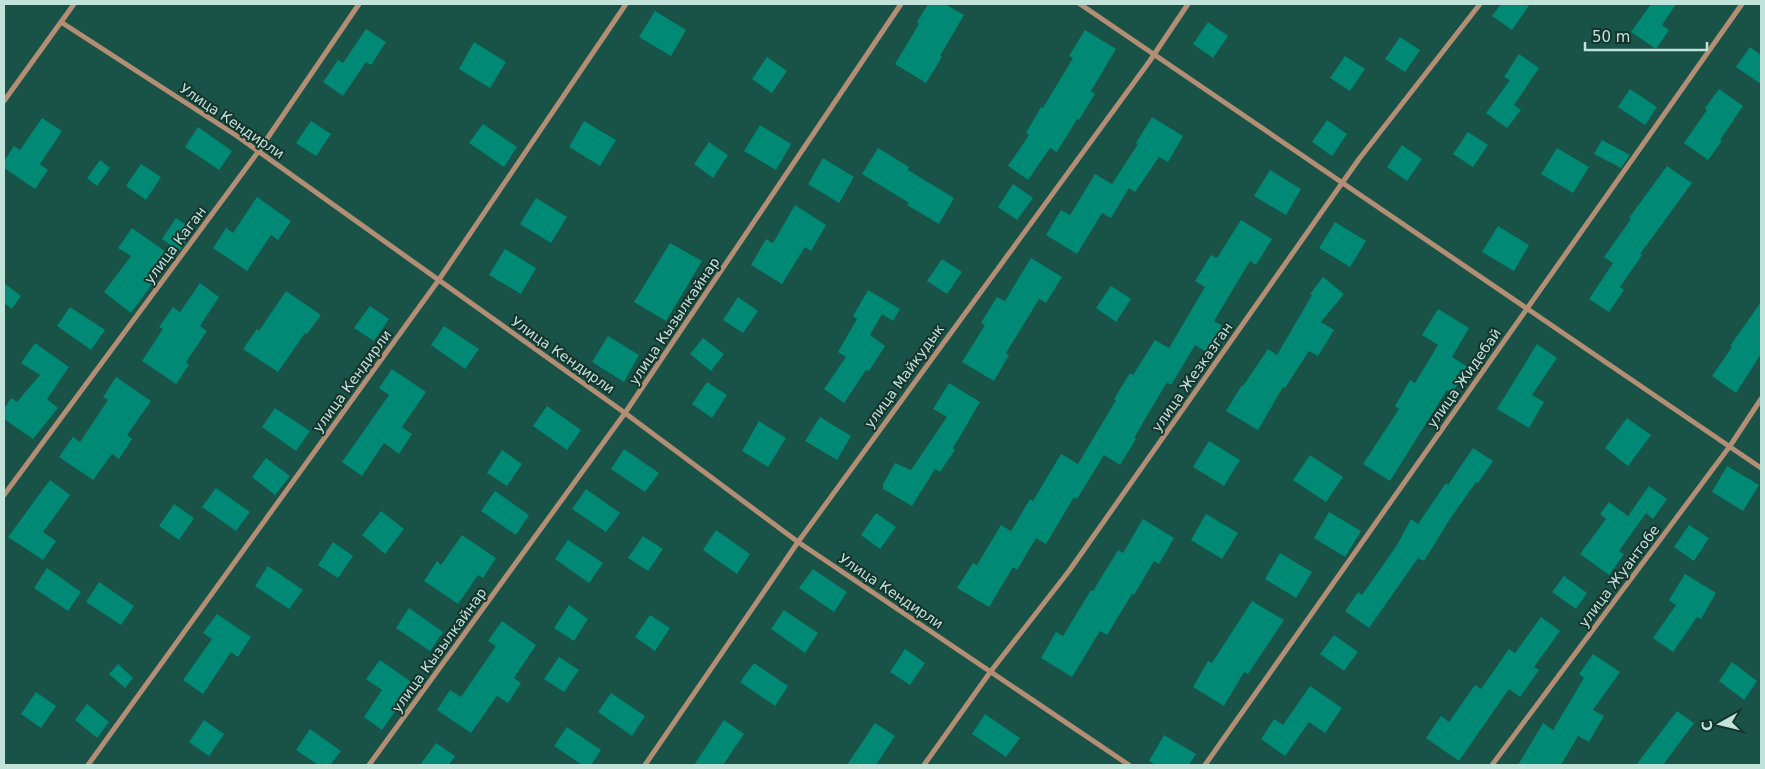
<svg xmlns="http://www.w3.org/2000/svg" width="1765" height="769" font-family="'DejaVu Sans',sans-serif">
  <style>
    .building { fill: #008974 }
    .lines { fill: none; stroke-linecap: round; stroke-linejoin: round }
    .street { stroke: #b48e74; stroke-width: 5 }
    .labels { text-anchor: middle; dominant-baseline: central; stroke-width: 4; stroke-linejoin: round; paint-order: stroke }
    .street-label { font-size: 14px; fill: #c1e3da; stroke: #15342d }
  </style>
  <rect width="100%" height="100%" fill="#195247"/>
  <path class="building" d="M928 4H945L964 15 940 56 942 57 926 83 895 64 919 24 917 22Z
    M1501 4H1530L1512 30 1492 16Z
    M1651 4H1676L1662 25 1669 30 1656 49 1631 32Z
    M655 11 686 30 671 56 639 37Z
    M1208 22 1228 36 1213 58 1193 44Z
    M366 29 386 42 371 65 366 62 343 96 323 82 338 60 343 63Z
    M1085 30 1116 49 1091 91 1095 94 1079 120 1077 119 1057 152 1050 148 1028 180 1008 166 1029 135 1026 133 1041 107 1043 108 1073 58 1069 56Z
    M1400 37 1420 50 1405 72 1385 59Z
    M474 42 506 62 490 88 459 69Z
    M1750 47 1761 55V84L1736 67Z
    M1519 54 1539 68 1514 105 1521 110 1507 128 1486 113 1510 80 1504 77Z
    M1345 56 1365 69 1350 91 1330 78Z
    M767 57 787 71 772 93 752 79Z
    M1630 89 1657 107 1645 125 1618 107Z
    M1719 89 1743 106 1720 140 1722 141 1708 160 1684 143 1707 110 1705 108Z
    M1152 117 1183 136 1168 162 1159 157 1135 192 1129 188 1111 218 1102 213 1077 254 1046 235 1061 210 1070 215 1095 174 1112 184 1138 144 1136 143Z
    M42 118 62 131 40 164 48 170 35 189 4 168V161L14 146 20 150Z
    M1327 120 1347 134 1332 156 1312 142Z
    M311 121 331 134 316 156 296 143Z
    M584 121 616 140 600 166 569 147Z
    M483 124 517 147 504 167 469 143Z
    M760 125 791 144 776 170 744 151Z
    M198 127 232 151 219 170 185 147Z
    M1468 132 1488 145 1473 167 1453 154Z
    M1602 140 1630 155 1621 168 1594 154Z
    M709 142 728 155 713 178 694 164Z
    M1402 145 1422 159 1407 181 1387 167Z
    M878 148 909 167 908 170 954 198 939 224 907 205 909 203 862 174Z
    M1557 148 1589 167 1573 193 1541 174Z
    M823 158 854 177 839 203 808 184Z
    M100 160 110 168 97 186 87 178Z
    M141 164 161 177 146 200 126 186Z
    M1667 166 1692 183 1640 254 1642 255 1620 287 1624 290 1609 312 1589 299 1613 263 1604 257 1631 219 1629 218Z
    M1270 170 1301 189 1286 215 1254 196Z
    M1013 184 1033 198 1017 220 998 207Z
    M257 197 291 221 278 240 271 235 247 271 213 248 226 228 233 233Z
    M536 198 567 217 551 243 520 224Z
    M795 205 826 225 811 251 805 247 782 284 751 265 766 239 773 243Z
    M176 218 194 230 179 251 162 239Z
    M1241 220 1272 239 1256 265 1250 261 1214 321 1224 327 1208 353 1195 345 1171 385 1167 382 1134 438 1136 439 1120 465 1104 455 1077 499 1074 497 1046 544 1036 538 1017 570 1013 567 989 607 957 588 973 563 977 565 1001 525 1011 531 1030 499 1033 501 1061 454 1078 464 1116 400 1114 399 1130 373 1133 375 1155 340 1169 348 1205 287 1195 281 1211 255 1217 258Z
    M1335 222 1366 241 1350 267 1319 248Z
    M1498 226 1529 245 1514 271 1482 252Z
    M132 228 166 252 147 279 153 283 131 313 104 292 131 256 118 248Z
    M670 243 702 261 666 321 634 302Z
    M505 249 536 268 521 294 489 275Z
    M1031 258 1062 277 1046 303 1039 299 1006 353 1009 355 994 381 962 362 985 325 981 323 997 297 1005 301Z
    M942 259 962 272 947 294 927 281Z
    M1323 277 1344 294 1321 322 1334 330 1318 356 1309 351 1285 388 1283 387 1258 430 1226 411 1242 385 1243 386 1268 349 1277 355 1312 295 1310 294Z
    M4 283 21 296 12 309 4 303Z
    M200 283 219 297 200 326 207 331 186 362 189 365 176 384 142 361 163 329 159 327 173 307 180 312Z
    M1111 286 1131 299 1116 322 1096 308Z
    M868 290 900 309 893 321 882 314 870 335 885 346 869 371 866 370 844 403 824 389 846 357 838 352 857 319 853 316Z
    M286 291 321 315 307 334 305 333 278 372 243 349 257 329 259 331Z
    M738 297 758 311 743 333 723 320Z
    M1761 302V354L1736 393 1712 376 1732 347 1730 346Z
    M370 306 389 319 374 341 354 328Z
    M70 307 105 330 91 350 57 326Z
    M1438 309 1469 328 1452 357 1468 367 1452 393 1447 390 1390 481 1363 464 1399 409 1395 406 1410 380 1415 383 1438 345 1422 335Z
    M444 326 479 349 465 369 431 345Z
    M608 336 639 355 624 382 592 362Z
    M703 338 724 354 711 371 690 354Z
    M35 343 69 367 47 399 58 408 33 439 4 419V409L11 398 17 402 40 375 21 363Z
    M1537 344 1557 358 1532 395 1544 402 1529 428 1497 409Z
    M392 369 426 392 402 427 412 434 399 454 384 443 362 476 342 462 389 395 379 388Z
    M116 377 151 401 127 435 132 439 119 459 112 454 93 480 59 457 73 437 80 442 108 400 103 397Z
    M707 382 727 395 712 418 692 404Z
    M949 383 980 402 953 448 955 450 940 472 935 469 912 506 883 489V484L895 463 911 470 947 417 933 409Z
    M547 406 581 430 567 450 533 426Z
    M275 408 310 431 296 451 262 427Z
    M820 417 851 436 837 460 805 441Z
    M1627 418 1651 435 1628 466 1605 448Z
    M759 421 786 438 768 467 742 451Z
    M1209 441 1240 460 1224 486 1193 467Z
    M1473 448 1493 461 1478 483 1476 482 1450 519 1424 561 1418 558 1369 628 1345 611 1358 592 1362 595 1397 545 1411 519 1418 524 1446 483 1448 485Z
    M624 449 659 473 645 492 611 469Z
    M502 450 522 464 507 486 487 473Z
    M1310 455 1343 477 1326 502 1293 480Z
    M266 458 290 476 275 495 252 477Z
    M1727 466 1759 485 1743 511 1712 492Z
    M50 480 70 495 43 532 56 541 43 560 8 537Z
    M1649 486 1667 499 1653 519 1646 513 1619 551 1624 554 1609 575 1580 554 1606 519 1600 514 1609 502 1628 516Z
    M216 488 250 512 236 531 202 507Z
    M586 489 620 513 606 532 572 509Z
    M495 491 529 515 516 535 481 511Z
    M174 504 194 518 179 540 159 526Z
    M381 511 404 529 385 554 362 535Z
    M1329 512 1361 531 1345 557 1314 538Z
    M876 513 896 527 880 549 861 535Z
    M1206 514 1238 533 1222 559 1191 540Z
    M1143 519 1174 538 1159 564 1154 561 1134 595 1132 594 1107 635 1100 631 1072 677 1041 658 1056 632 1063 636 1091 590 1093 591 1118 550 1123 553Z
    M1689 525 1709 538 1694 561 1674 547Z
    M716 530 750 554 737 574 703 550Z
    M462 535 496 558 483 578 478 575 458 604 424 581 437 561 441 565Z
    M643 536 663 549 648 571 628 558Z
    M568 540 603 563 589 583 555 559Z
    M333 542 353 556 338 578 318 565Z
    M1280 553 1312 572 1296 598 1265 579Z
    M268 566 303 590 289 609 255 586Z
    M47 568 81 592 68 611 34 588Z
    M813 569 847 592 834 612 799 588Z
    M1685 574 1716 593 1701 619 1697 617 1673 652 1653 638 1676 605 1669 600Z
    M1564 576 1587 593 1576 609 1552 592Z
    M99 582 134 606 121 625 86 602Z
    M1252 601 1284 620 1248 674 1244 672 1224 706 1193 687 1208 661 1212 663Z
    M569 605 588 619 574 641 554 628Z
    M409 608 443 632 430 651 396 628Z
    M784 610 818 633 805 653 771 629Z
    M217 614 251 637 238 657 231 652 203 694 183 680 212 639 203 633Z
    M650 615 670 628 655 651 635 637Z
    M1541 617 1560 631 1534 667 1539 670 1520 697 1509 689 1459 761 1426 738 1441 716 1449 722 1475 685 1481 689 1509 649 1515 653Z
    M502 621 536 645 514 678 521 683 508 703 497 696 471 733 437 710 450 690 461 697 496 646 488 641Z
    M1334 635 1358 652 1344 671 1320 654Z
    M905 649 925 663 910 685 890 672Z
    M1593 654 1620 672 1593 710 1604 716 1589 742 1578 736 1561 765H1518L1543 723 1553 730 1584 678 1579 674Z
    M559 657 579 670 564 692 544 679Z
    M380 660 414 684 382 730 364 717 382 690 366 679Z
    M1732 662 1757 681 1744 700 1719 681Z
    M754 663 788 686 775 706 740 682Z
    M118 664 133 678 125 688 109 674Z
    M1310 686 1342 708 1325 733 1309 722 1285 756 1261 739 1274 719 1283 725Z
    M36 692 56 706 41 728 21 714Z
    M611 693 645 716 632 736 598 712Z
    M87 704 109 722 97 738 75 720Z
    M1677 711 1694 723 1680 742 1663 765H1636Z
    M985 714 1020 738 1006 757 972 734Z
    M204 720 224 734 209 756 189 742Z
    M724 720 744 734 723 765H694Z
    M875 723 895 736 876 765H847Z
    M567 727 601 750 591 765H582L554 746Z
    M310 729 341 751 330 765H318L296 750Z
    M1164 735 1196 754 1189 765H1156L1149 761Z
    M436 743 455 756 449 765H420Z"/>
  <g class="lines">
    <path class="street" d="M1080 4 1761 468
      M61 22 74 4
      M4 101 61 22 237 136 625 413 798 542 1129 765
      M4 495 258 152 359 4
      M88 765 438 281 626 4
      M369 765 625 413 901 4
      M645 765 798 542 1149 62 1188 4
      M924 765 991 671 1069 571 1359 159 1480 4
      M1205 765 1742 4
      M1492 765 1730 446 1761 399"/>
  </g>
  <g class="labels">
    <g class="street-label">
      <text transform="translate(232 121) rotate(34)">Улица Кендирли</text>
      <text transform="translate(175 245) rotate(-53)">улица Каган</text>
      <text transform="translate(674 321) rotate(-56)">улица Кызылкайнар</text>
      <text transform="translate(563 355) rotate(35)">Улица Кендирли</text>
      <text transform="translate(904 376) rotate(-54)">улица Майкудык</text>
      <text transform="translate(1192 377) rotate(-55)">улица Жезказган</text>
      <text transform="translate(1464 378) rotate(-55)">улица Жидебай</text>
      <text transform="translate(352 381) rotate(-54)">улица Кендирли</text>
      <text transform="translate(1619 576) rotate(-53)">улица Жуантобе</text>
      <text transform="translate(891 591) rotate(34)">Улица Кендирли</text>
      <text transform="translate(439 650) rotate(-54)">улица Кызылкайнар</text>
    </g>
  </g>
  <rect width="1765" height="769" fill="none" stroke="#c1e3da" stroke-width="10"/>
  <g transform="translate(1720 724) rotate(262)" stroke="#15342d" stroke-width="4" paint-order="stroke">
  <path d="M0-4L9 19L0 12L-9 19Z" fill="#c1e3da"/>
  <text y="-8" font-size="14" font-weight="bold" text-anchor="middle" fill="#c1e3da">С</text>
  </g>
  <path d="M1585 42v8h122v-8" fill="none" stroke="#c1e3da" stroke-width="2.5"/>
  <text x="1592" y="42" font-size="15" fill="#c1e3da" stroke="#15342d" stroke-width="4" paint-order="stroke">50 m</text>
</svg>
